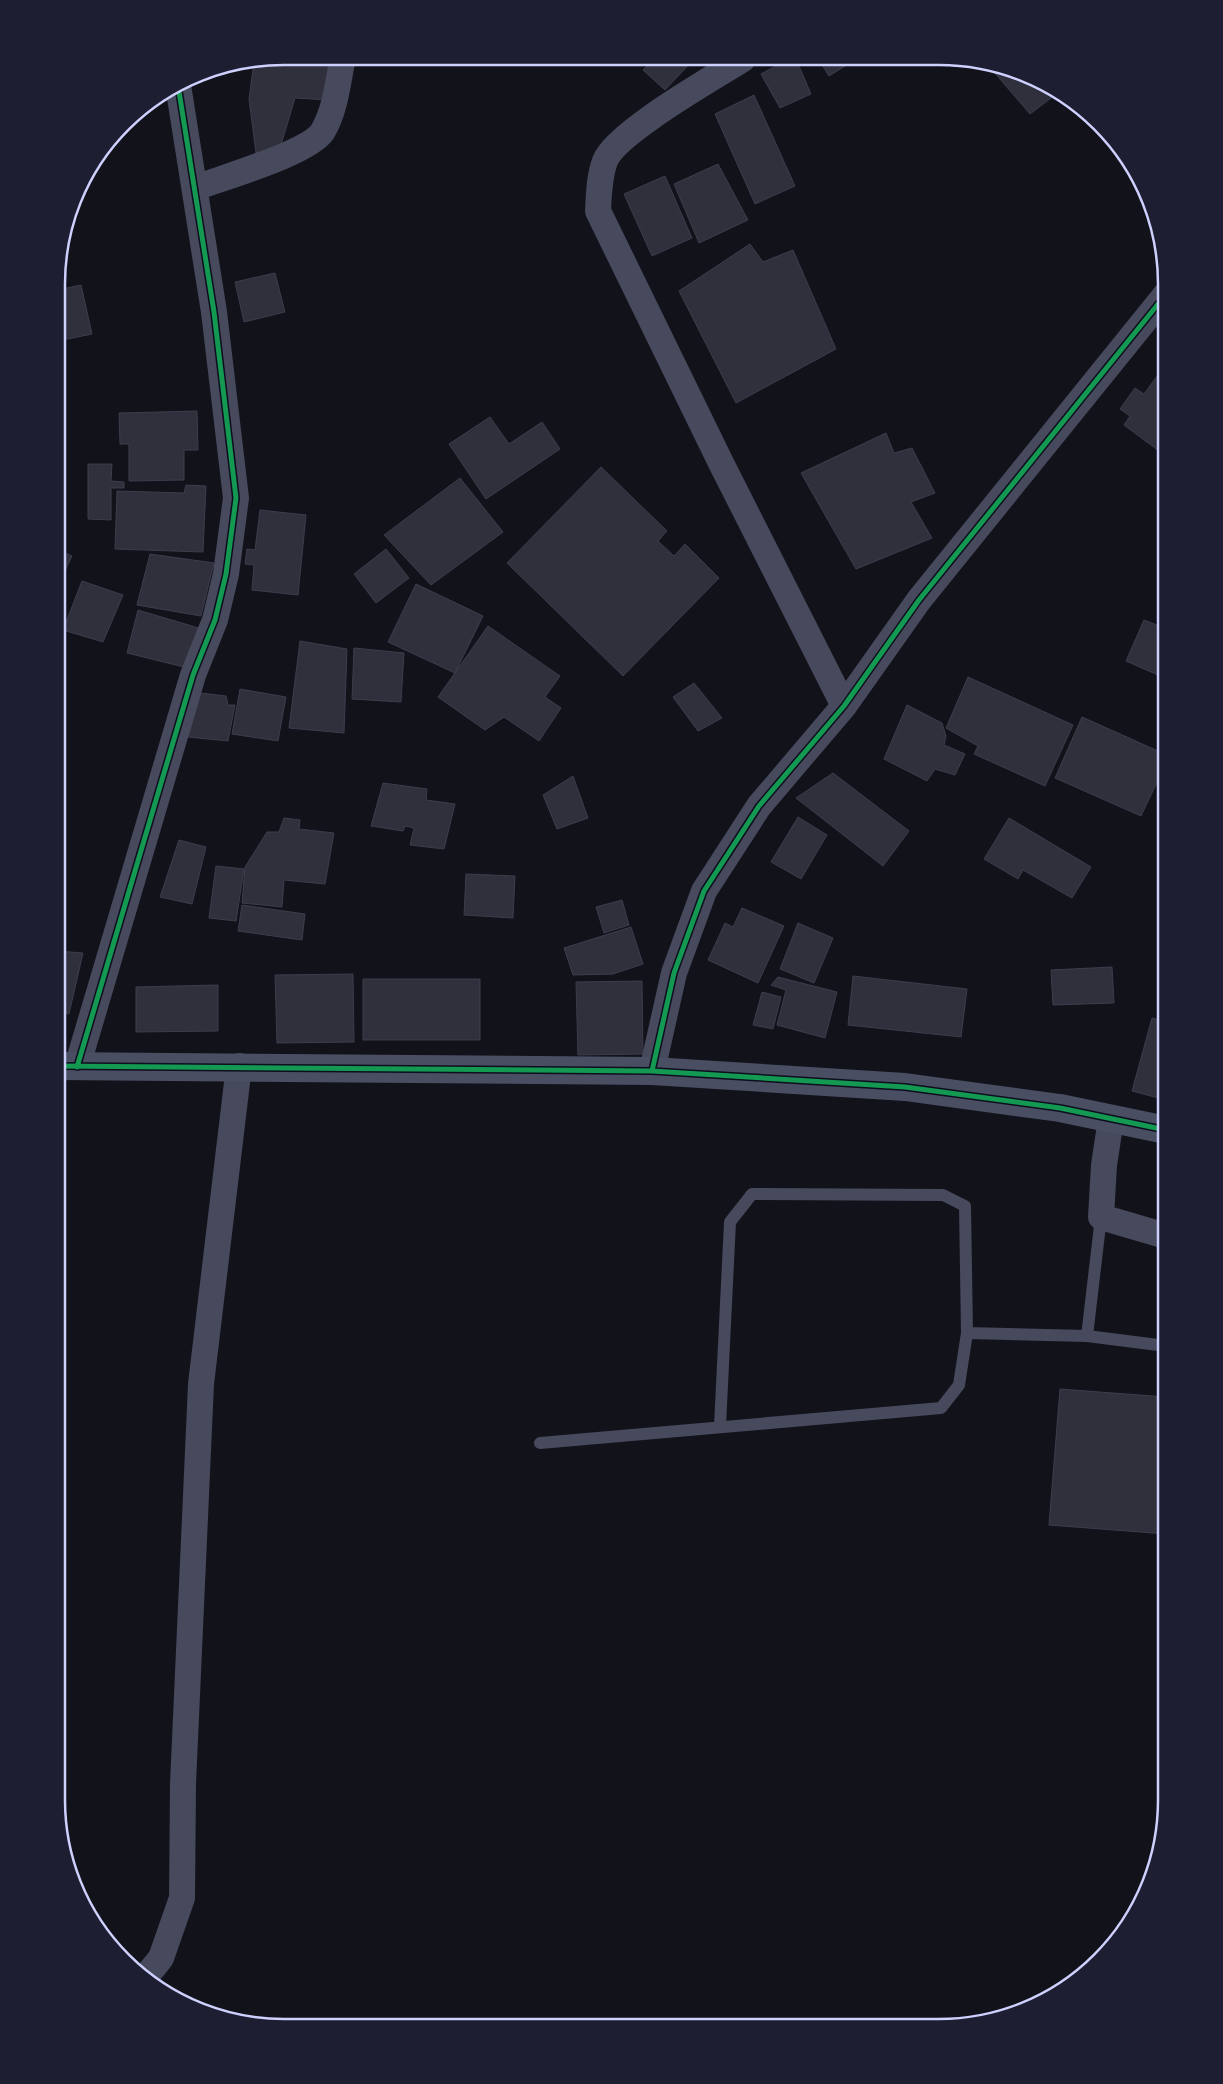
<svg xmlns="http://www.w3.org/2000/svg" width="1223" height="2084" font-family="Manrope,sans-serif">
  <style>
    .building { fill: #30303d; stroke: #3c3c4e }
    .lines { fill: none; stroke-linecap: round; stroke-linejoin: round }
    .lane { stroke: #47495c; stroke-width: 12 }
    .street { stroke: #47495c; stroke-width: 26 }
    .secondary { stroke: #494e62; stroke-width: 28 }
    .cycleway-casing { stroke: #0e0e1f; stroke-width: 8 }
    .cycleway { stroke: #139951; stroke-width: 5 }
    .rim { fill: none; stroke: #ced1fd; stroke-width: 2.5 }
  </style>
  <rect width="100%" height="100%" fill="#12121b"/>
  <path class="building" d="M284 56 334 57 328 100 295 98 278 155 256 153 249 99 254 62Z
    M654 59H694L665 90 643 70Z
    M789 59H796L811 94 780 108 761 74Z
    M819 60H855L829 76Z
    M989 62 1040 80 1059 92 1030 114 987 64Z
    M754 95 795 186 755 204 715 114Z
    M718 164 748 220 699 243 674 184Z
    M665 176 692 238 652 256 624 194Z
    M750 244 763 262 793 250 836 349 736 403 679 291Z
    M275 273 285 312 244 322 235 282Z
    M81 285 92 334 58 341V290Z
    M1166 364 1167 365V457L1124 425 1130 416 1120 409 1135 388 1144 394Z
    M197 411 198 450H184V480L129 481V444H120L119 413Z
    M490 417 509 444 542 422 560 449 486 499 449 444Z
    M886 433 894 453 912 448 935 493 911 502 932 538 856 569 801 473Z
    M88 464H112L111 481 124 482V488H111V520L88 519Z
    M601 467 667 531 658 541 674 556 685 544 719 578 623 676 507 563Z
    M460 478 503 532 431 585 384 535Z
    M186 485 206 486 203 552 115 549 117 491 184 493Z
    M260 510 306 515 298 595 252 590 254 565 245 564 247 549 255 550Z
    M386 549 409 578 376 603 354 574Z
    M58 550 72 556 58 586Z
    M150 554 214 563 201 616 137 605Z
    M82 581 123 595 103 642 63 630Z
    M416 584 483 616 455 673 388 642Z
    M138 610 202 629 188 668 127 653Z
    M1144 620 1167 629V679L1126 661Z
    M488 626 560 676 545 697 561 708 539 741 504 717 485 730 438 697Z
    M300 641 347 649 344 733 289 728Z
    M354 648 404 653 401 702 352 699Z
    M968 677 1073 725 1045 786 974 754 978 746 946 728Z
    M694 683 722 718 698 731 673 697Z
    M240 689 286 697 278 741 232 734Z
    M201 693 226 696 228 705H235L228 741 188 737Z
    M907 705 942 723 946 736 944 745 965 754 955 775 935 769 927 781 884 759Z
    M1082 717 1167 755V761L1141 816 1055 778Z
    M833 773 909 831 883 866 796 798Z
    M573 776 588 818 557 829 543 795Z
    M383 783 427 789 426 800 455 804 444 849 410 845 414 828 405 826 403 831 371 826Z
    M798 817 827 835 801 879 771 862Z
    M284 818 300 820 299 829 334 833 325 884 284 880 282 907 242 903 245 867 267 832H279Z
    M1009 818 1091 867 1072 898 1023 870 1018 879 984 859Z
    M179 840 206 847 192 904 160 897Z
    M216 866 244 869 236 921 209 918Z
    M466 874 515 876 513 918 464 915Z
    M622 900 629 925 604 933 596 907Z
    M242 905 305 914 302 940 238 931Z
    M742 908 784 926 758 983 708 960 725 923 733 927Z
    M798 923 833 938 814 983 780 969Z
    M631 927 643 964 613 974 573 975 564 948Z
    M57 951 83 953 69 1014 57 1012Z
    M1112 967 1114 1003 1053 1005 1051 970Z
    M353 974 354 1042 277 1043 275 975Z
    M853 976 967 989 961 1037 848 1025Z
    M778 977 837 992 825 1038 777 1025 786 990 771 985Z
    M363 979H480V1040H363Z
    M642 981 643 1054 578 1055 576 982Z
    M218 985V1031L136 1032V987Z
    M762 992 781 997 773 1029 753 1025Z
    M1152 1018 1167 1022 1166 1100 1132 1091Z
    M1060 1389 1166 1397V1534L1049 1525Z"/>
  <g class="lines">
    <path class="lane" d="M1087 1336 1166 1346
      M720 1426 730 1222 752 1194 943 1195 965 1206 967 1333
      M540 1443 941 1408 959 1385 967 1333 1087 1336 1101 1217"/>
    <path class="street" d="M743 59C715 77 615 133 605 161 599 177 599 194 598 211L721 463 844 706
      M195 188C221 178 310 153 323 131 336 108 338 81 343 57
      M77 1067 193 675 215 620 226 574 236 498 214 312 178 85
      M652 1071 674 973 704 891 759 806 844 706 919 600 1167 293
      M1111 1119 1104 1165 1101 1217 1166 1236
      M144 1979 161 1958 182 1898 183 1784 201 1384 239 1066"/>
    <path class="secondary" d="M57 1066 652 1071 905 1087 1060 1108 1166 1130"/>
    <g class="cycleway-casing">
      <path id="cycleway" d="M57 1066 652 1071 905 1087 1060 1108 1166 1130
        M77 1067 193 675 215 620 226 574 236 498 214 312 178 85
        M652 1071 674 973 704 891 759 806 844 706 919 600 1167 293"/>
    </g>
    <use href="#cycleway" class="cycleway"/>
  </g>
  <path d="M0 0H1223V2084H0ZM284 65H939A219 219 0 0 1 1158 284V1800A219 219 0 0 1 939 2019H284A219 219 0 0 1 65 1800V284A219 219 0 0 1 284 65Z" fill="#1d1e31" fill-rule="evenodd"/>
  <path class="rim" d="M284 65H939A219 219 0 0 1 1158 284V1800A219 219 0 0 1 939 2019H284A219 219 0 0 1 65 1800V284A219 219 0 0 1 284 65Z"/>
</svg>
